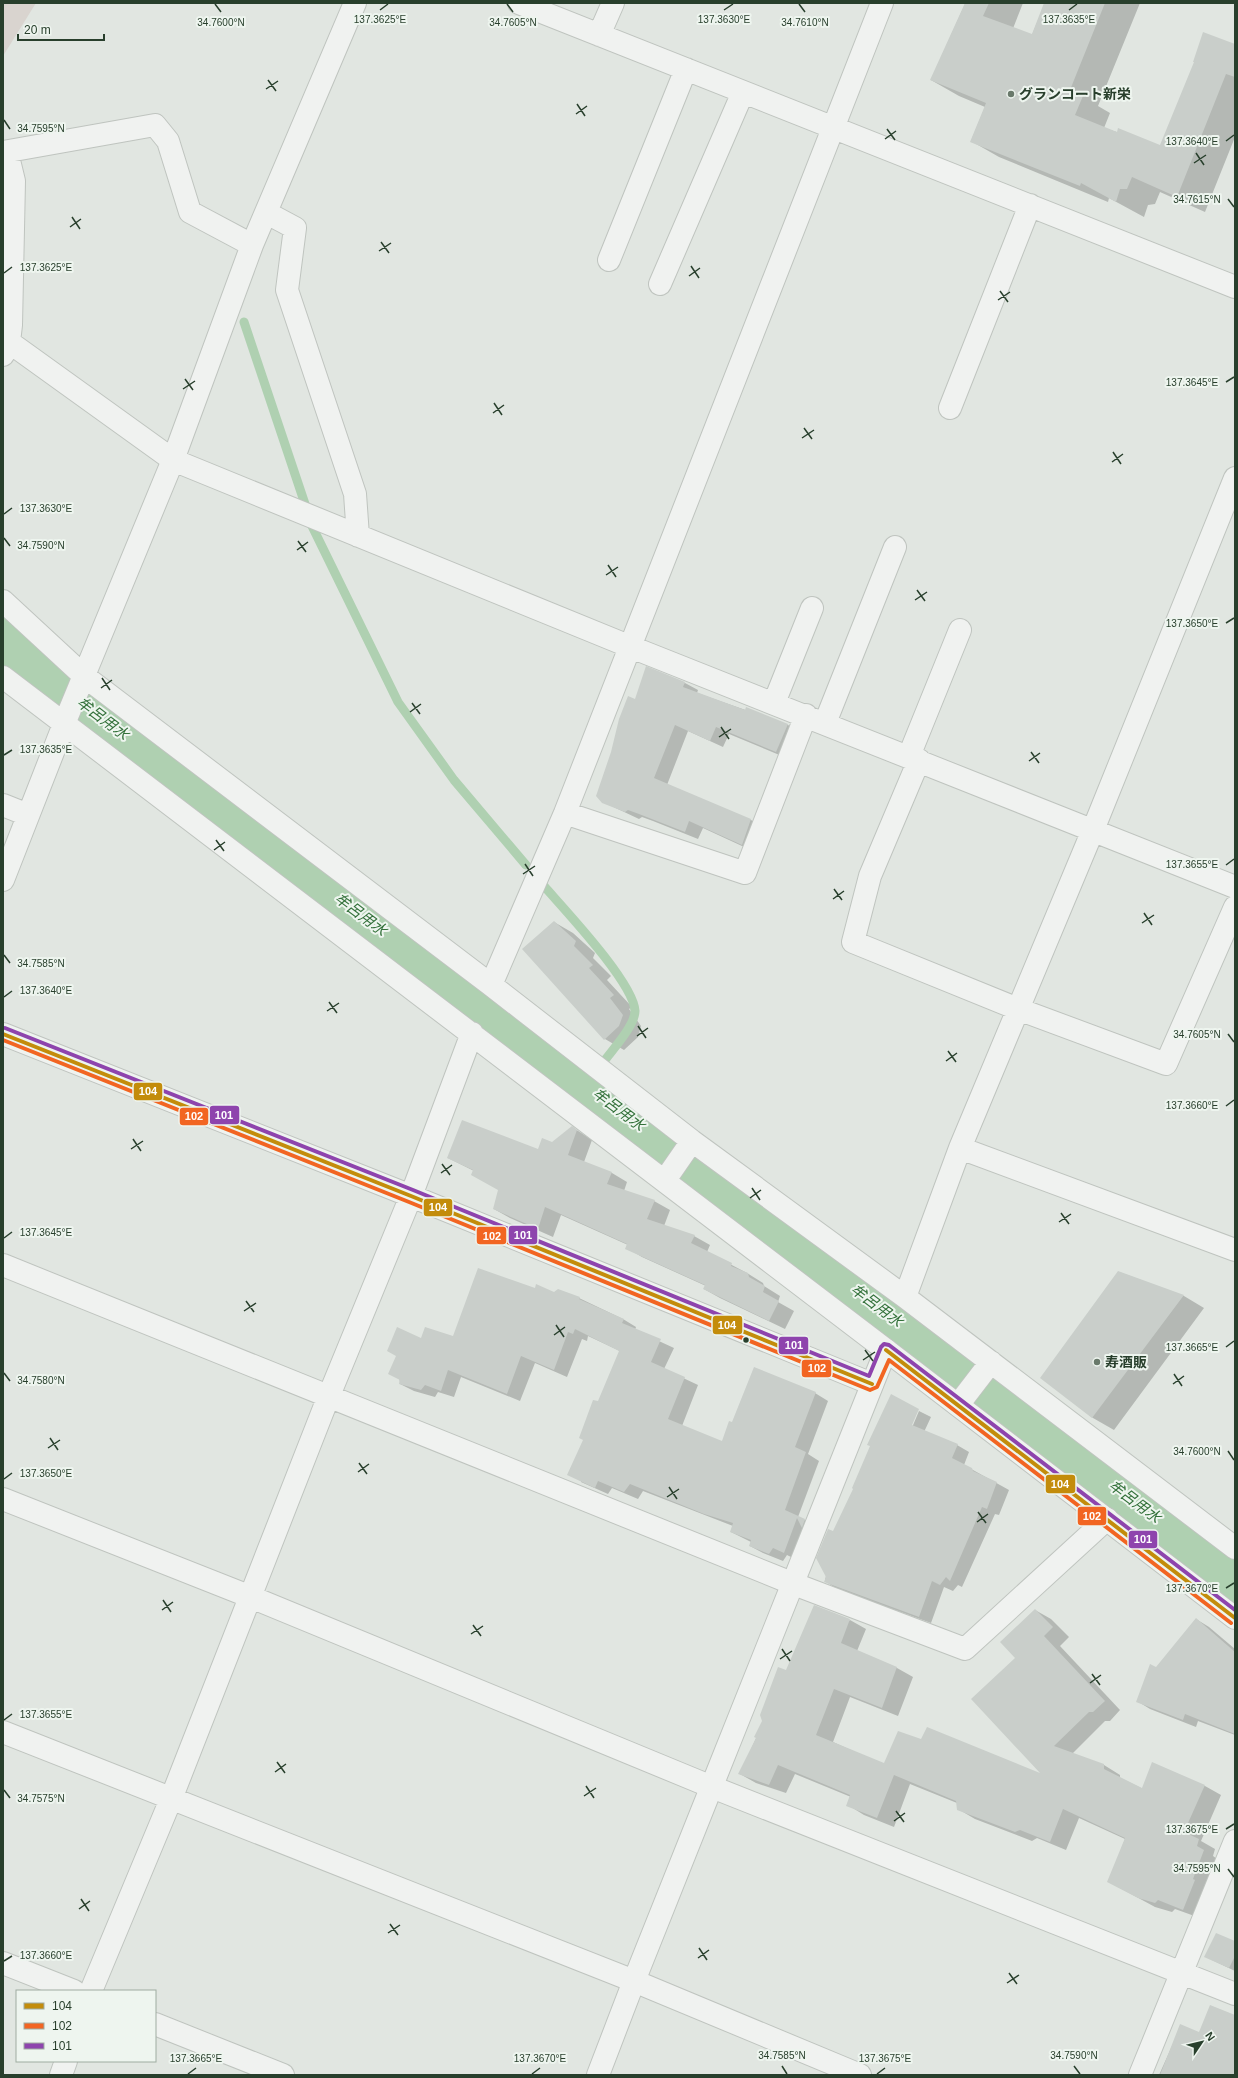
<svg xmlns="http://www.w3.org/2000/svg" width="1238" height="2078" font-family="Helvetica,'Noto Sans JP',sans-serif">
  <style>
    .green { fill: #d9d4cf }
    .shadow { fill: #0003 }
    .lines { fill: none; stroke-linecap: round; stroke-linejoin: round }
    .stream { stroke: #afd0b1; stroke-width: 9 }
    .river { stroke: #afd0b1; stroke-width: 52 }
    .building { fill: #c9ceca }
    .minor-casing { stroke: #bfc4bf; stroke-width: 24 }
    .tertiary-casing { stroke: #bfc4bf; stroke-width: 24 }
    .minor { stroke: #f0f2f0; stroke-width: 22 }
    .tertiary { stroke: #f0f2f0; stroke-width: 22 }
    .bus-1-casing { stroke: #eef5ef; stroke-width: 7 }
    .bus-2-casing { stroke: #eef5ef; stroke-width: 7 }
    .bus-3-casing { stroke: #eef5ef; stroke-width: 7 }
    .bus-1 { stroke: #c38c0b; stroke-width: 4 }
    .bus-2 { stroke: #f26522; stroke-width: 4 }
    .bus-3 { stroke: #8e44ad; stroke-width: 4 }
    .ticks { fill: none; stroke: #283f2c; stroke-width: 1.5 }
    .poi-dot { fill: #69796b; stroke: #eef5ef; stroke-width: 1.5 }
    .bus-dot { fill: #283f2c; stroke: #eef5ef; stroke-width: 1.5 }
    .labels { text-anchor: middle; dominant-baseline: central; stroke-width: 4; stroke-linejoin: round; paint-order: stroke }
    .poi-label { font-size: 14px; font-weight: bold; fill: #283f2c; stroke: #eef5ef; text-anchor: start }
    .water-label { font-size: 15px; font-style: italic; fill: #33713a; stroke: #eef5ef }
    .ticks-label { font-size: 10px; text-anchor: middle; fill: #283f2c; stroke: #eef5ef; stroke-width: 4; stroke-linejoin: round; paint-order: stroke }
    .line-badge { stroke: #eef5ef; stroke-width: 1.5 }
    .badge-label { font-size: 11px; text-anchor: middle; font-weight: bold; fill: #fff }
  </style>
  <rect width="100%" height="100%" fill="#e1e6e1"/>
  <path class="green" d="M3 3H36L3 56Z"/>
  <path class="shadow" d="M962 3H1023L1012 31 1032 35 1045 3H1140L1098 106 1110 113 1104 128 1161 146 1235 45V137L1205 212 1160 192 1155 204 1148 205 1144 217 1109 198 1108 202 999 157 971 141 985 107 959 96 931 80 965 4Z
    M685 683 698 690 697 693 788 725 801 733 789 759 729 734 723 747 688 731 667 785 751 820 764 828 755 852 703 828 698 839 653 821 642 817 639 819 603 802 635 701Z
    M554 922 573 933 595 953 593 958 611 976 607 980 632 1007 629 1009 641 1026 638 1037 624 1050 605 1039Z
    M572 1127 592 1140 584 1162 612 1173 627 1182 624 1191 654 1201 670 1210 664 1226 694 1236 710 1245 707 1252 747 1273 763 1283 764 1286 780 1296 778 1302 794 1311 785 1329 720 1298 704 1289 706 1286 642 1257 627 1248 628 1245 561 1215 553 1237 510 1218 494 1209 499 1190 474 1171 448 1158 538 1151 553 1143Z
    M1119 1272 1184 1296 1204 1308 1114 1430 1093 1418 1042 1378Z
    M535 1289 579 1298 623 1319 636 1327 635 1330 674 1348 664 1369 698 1385 682 1426 722 1442 733 1424 815 1393 828 1401 808 1454 819 1461 798 1517 818 1527 797 1560 787 1555 783 1561 763 1553 750 1546 751 1542 731 1532 733 1526 643 1491 638 1499 612 1488 608 1494 581 1482 584 1440 620 1351 588 1336 587 1341 582 1339 567 1377 535 1363 520 1401 461 1377 454 1397 438 1392 435 1397 414 1391 400 1384 397 1356 422 1339 454 1338Z
    M919 1411 931 1417 924 1432 957 1445 969 1452 964 1465 1009 1490 999 1515 995 1514 962 1587 958 1585 953 1591 944 1587 931 1623 837 1589 825 1581 834 1533 909 1430H911Z
    M1035 1610 1051 1619 1069 1637 1060 1646 1120 1710 1110 1721H1105L1072 1754 1104 1765 1120 1775V1778L1143 1789 1205 1786 1221 1795 1201 1841 1215 1849 1213 1856 1220 1861 1200 1918 1175 1909 1172 1912 1155 1907 1109 1882 1125 1839 1079 1818 1066 1850 1037 1838 1032 1841 975 1819 958 1809 957 1803 910 1784 894 1827 864 1815 848 1805 851 1797 795 1774 786 1793 756 1783 740 1774 786 1671 850 1620 866 1629 857 1651 897 1668 913 1677 898 1716 850 1697 833 1742 884 1765 922 1740 1044 1775 1017 1658Z
    M1196 1619 1209 1627 1235 1649V1735L1198 1721 1196 1727 1150 1709 1137 1701 1157 1668Z
    M1235 1942V1971L1212 1960Z
    M1235 2016V2075H1159L1181 2026 1200 2033Z"/>
  <g class="lines">
    <path class="stream" d="M244 322 306 507
      M312 526 398 702 454 780 526 865
      M544 886C564 909 634 983 635 1011 635 1025 614 1048 605 1060"/>
    <path class="river" d="M3 643 1235 1576"/>
  </g>
  <path class="building" d="M965 3H989L983 16 1032 34 1044 3H1105L1070 90 1083 96 1075 115 1117 132 1118 128 1160 145 1194 62H1193L1203 32 1235 44V77L1226 74 1177 197 1132 177 1127 189H1120L1116 202 1081 183 1080 186 970 142 986 103 930 80Z
    M646 666 685 682 683 687 745 710 746 707 788 724 776 752 716 727 710 741 675 725 654 778 751 819 742 845 689 821 685 832 639 814 628 810 625 812 602 803 596 796 611 752 619 719 628 696 635 699Z
    M554 921 576 941 574 946 593 965 589 968 614 995 610 998 623 1015 619 1026 604 1040 522 949Z
    M462 1120 538 1149 542 1138 552 1142 572 1126 577 1130 568 1155 612 1172 607 1184 655 1200 647 1219 695 1235 691 1243 732 1263 731 1266 748 1273 749 1277 765 1286 763 1292 779 1301 769 1321 703 1289 705 1285 625 1249 627 1244 545 1207 538 1229 493 1209 498 1190 471 1175 473 1170 447 1158Z
    M478 1268 535 1288 536 1284 554 1292 558 1289 580 1297 579 1299 624 1319 622 1323 661 1339 651 1362 685 1377 668 1419 722 1441 729 1421 732 1422 754 1367 816 1392 795 1447 806 1452 785 1510 805 1519 802 1528 797 1518 784 1553 773 1548 769 1554 749 1546 751 1540 730 1532 733 1523 704 1514 630 1484 624 1492 598 1481 595 1488 567 1475 583 1440 579 1438 593 1400 598 1401 619 1351 575 1329 573 1334 568 1332 554 1370 521 1356 507 1394 448 1370 441 1391 425 1385 421 1390 399 1384 400 1380 388 1374 396 1356 387 1351 397 1327 421 1338 425 1327 453 1336Z
    M1118 1271 1184 1295 1092 1418 1040 1378Z
    M891 1394 919 1409 912 1425 958 1444 952 1458 972 1468 973 1471 997 1482 987 1509 982 1507 950 1581 946 1577 940 1585 932 1581 919 1617 824 1582 826 1577 816 1558 828 1529 833 1531 853 1489 852 1488 870 1446 867 1445Z
    M814 1605 850 1619 841 1643 897 1667 882 1708 834 1689 816 1735 884 1763 898 1731 921 1739 927 1727 1040 1773 971 1699 1015 1658 1000 1642 1035 1609 1053 1627 1044 1636 1105 1701 1093 1712H1089L1054 1746 1104 1764V1769L1142 1788 1152 1762 1205 1785 1184 1832 1199 1839 1197 1846 1204 1850 1193 1879 1195 1880 1183 1910 1158 1900 1155 1903 1138 1898 1107 1882 1125 1838 1063 1809 1050 1842 1020 1830 1015 1832 957 1810 956 1801 894 1775 877 1818 846 1806 850 1795 778 1765 769 1785 738 1774 756 1738 754 1737 762 1721 760 1715 778 1667 786 1670Z
    M1196 1618 1235 1652V1734L1185 1714 1183 1720 1136 1702 1150 1664 1156 1667Z
    M1216 1933 1235 1941V1956L1229 1968 1204 1957Z
    M1210 2005 1235 2015V2075H1160L1180 2024 1199 2032Z"/>
  <g class="lines">
    <g class="minor-casing">
      <path id="minor" d="M519 3 1235 287
        M599 35 613 3
        M3 152 155 125 168 141 190 212 252 245
        M267 213 295 228 287 290 355 494 358 536
        M609 260 686 69
        M660 284 743 92
        M9 342 173 460 631 647 1235 887
        M3 355 9 342 11 325 14 181 7 152
        M950 408 1030 205
        M3 601 84 676 491 985 692 1141 905 1297 1235 1548
        M3 677 886 1350
        M774 703 812 608
        M825 723 895 547
        M909 756 960 630
        M919 760 870 876 853 942 1018 1009 1166 1064 1235 907
        M3 805 28 815
        M565 813 745 873 806 715
        M3 880 64 724 173 460 252 245 355 3
        M491 985 565 813 882 3
        M3 1034 411 1196 872 1384
        M960 1148 1235 1250
        M665 1180 692 1141
        M3 1265 794 1584 965 1649 1107 1519
        M905 1297 960 1148 1093 830 1235 478
        M958 1405 991 1362
        M3 1499 251 1597 712 1787 1235 1994
        M3 1732 634 1981 860 2075
        M3 1963 74 1991
        M91 1991 171 1799 328 1398 411 1196 472 1033
        M155 2024 283 2075
        M61 2075 66 2061
        M1140 2075 1235 1841"/>
    </g>
    <g class="tertiary-casing">
      <path id="tertiary" d="M598 2075 634 1981 886 1350 1235 1618"/>
    </g>
    <use href="#minor" class="minor"/>
    <use href="#tertiary" class="tertiary"/>
    <g class="bus-1-casing">
      <path id="bus-1" d="M3 1034 411 1196 872 1384
        M886 1350 1235 1618"/>
    </g>
    <g class="bus-2-casing">
      <path id="bus-2" d="M3 1040 409 1202 870 1390 877 1387 889 1360 1231 1623"/>
    </g>
    <g class="bus-3-casing">
      <path id="bus-3" d="M5 1028 413 1190 869 1376 881 1347 884 1344 889 1345 1235 1610"/>
    </g>
    <use href="#bus-1" class="bus-1"/>
    <use href="#bus-2" class="bus-2"/>
    <use href="#bus-3" class="bus-3"/>
  </g>
  <path class="ticks" d="M215 4 221 12M507 4 513 12M799 4 805 12M380 10 388 4M724 10 733 4M1069 10 1077 4M268 80 276 91M266 89 278 81M577 104 585 116M576 114 587 106M4 120 10 129M887 129 895 140M885 139 896 131M1226 141 1234 135M1196 153 1204 165M1194 163 1206 155M1228 199 1234 207M72 217 80 229M70 227 81 219M381 242 389 253M379 251 391 243M691 266 699 278M4 273 12 267M689 276 700 268M1000 291 1008 302M998 300 1010 292M185 379 193 390M1226 382 1234 377M183 389 195 381M494 403 502 415M493 413 504 405M804 428 812 439M802 438 814 430M1113 452 1121 464M1112 462 1123 454M4 514 12 508M4 538 10 546M298 541 306 552M297 550 308 542M608 565 616 577M606 575 618 567M917 590 925 601M915 600 927 592M1226 623 1234 618M102 678 110 690M101 688 112 680M412 703 420 714M410 712 421 704M721 727 729 739M719 737 731 729M1031 752 1039 763M4 755 12 750M1029 761 1040 753M216 840 224 851M214 850 225 842M525 864 533 876M1226 865 1234 859M523 874 535 866M834 889 842 900M833 899 844 891M1144 913 1152 925M1142 923 1154 915M4 955 10 963M4 997 12 991M329 1002 337 1013M327 1011 339 1003M638 1026 646 1038M1228 1034 1234 1042M637 1036 648 1028M948 1051 956 1062M946 1061 957 1053M1226 1106 1234 1100M133 1139 141 1151M131 1149 143 1141M442 1164 450 1175M441 1173 452 1165M752 1188 760 1200M750 1198 761 1190M1061 1213 1069 1224M1059 1222 1071 1214M4 1238 12 1232M246 1301 254 1312M244 1311 256 1303M556 1325 564 1337M554 1335 565 1327M1226 1347 1234 1341M865 1350 873 1361M863 1360 875 1352M4 1373 10 1381M1174 1374 1182 1386M1173 1384 1184 1376M50 1438 58 1450M48 1448 60 1440M1228 1451 1234 1460M359 1463 367 1474M358 1472 369 1464M4 1479 12 1473M669 1487 677 1499M667 1497 679 1489M978 1512 986 1523M977 1522 988 1514M1226 1588 1234 1583M163 1600 171 1612M162 1610 173 1602M473 1625 481 1636M471 1634 483 1626M782 1649 790 1661M780 1659 792 1651M1092 1674 1100 1685M1090 1683 1101 1675M4 1720 12 1714M277 1762 285 1773M275 1772 286 1764M586 1786 594 1798M4 1790 10 1798M584 1796 596 1788M896 1811 904 1822M894 1821 905 1813M1226 1829 1234 1824M1228 1869 1234 1877M81 1899 89 1911M79 1909 90 1901M390 1924 398 1935M388 1933 400 1925M699 1948 707 1960M698 1958 709 1950M4 1961 12 1956M1009 1973 1017 1984M1007 1983 1019 1975M782 2066 787 2074M1074 2066 1080 2074M188 2074 196 2068M532 2074 540 2068M877 2074 885 2068"/>
  <g class="poi-dot">
    <circle cx="1011" cy="94" r="4"/>
    <circle cx="1097" cy="1362" r="4"/>
  </g>
  <circle class="bus-dot" cx="746" cy="1340" r="3.5"/>
  <g class="labels">
    <g class="poi-label">
      <text x="1019" y="94">グランコート新栄</text>
      <text x="1105" y="1362">寿酒販</text>
    </g>
    <g class="water-label">
      <text transform="translate(103 718) rotate(37)">牟呂用水</text>
      <text transform="translate(361 914) rotate(37)">牟呂用水</text>
      <text transform="translate(619 1109) rotate(37)">牟呂用水</text>
      <text transform="translate(877 1305) rotate(37)">牟呂用水</text>
      <text transform="translate(1135 1501) rotate(37)">牟呂用水</text>
    </g>
  </g>
  <g class="ticks-label">
    <text x="380" y="23">137.3625°E</text>
    <text x="724" y="23">137.3630°E</text>
    <text x="1069" y="23">137.3635°E</text>
    <text x="221" y="26">34.7600°N</text>
    <text x="513" y="26">34.7605°N</text>
    <text x="805" y="26">34.7610°N</text>
    <text x="41" y="132">34.7595°N</text>
    <text x="1192" y="145">137.3640°E</text>
    <text x="1197" y="203">34.7615°N</text>
    <text x="46" y="271">137.3625°E</text>
    <text x="1192" y="386">137.3645°E</text>
    <text x="46" y="512">137.3630°E</text>
    <text x="41" y="549">34.7590°N</text>
    <text x="1192" y="627">137.3650°E</text>
    <text x="46" y="753">137.3635°E</text>
    <text x="1192" y="868">137.3655°E</text>
    <text x="41" y="967">34.7585°N</text>
    <text x="46" y="994">137.3640°E</text>
    <text x="1197" y="1038">34.7605°N</text>
    <text x="1192" y="1109">137.3660°E</text>
    <text x="46" y="1236">137.3645°E</text>
    <text x="1192" y="1351">137.3665°E</text>
    <text x="41" y="1384">34.7580°N</text>
    <text x="1197" y="1455">34.7600°N</text>
    <text x="46" y="1477">137.3650°E</text>
    <text x="1192" y="1592">137.3670°E</text>
    <text x="46" y="1718">137.3655°E</text>
    <text x="41" y="1802">34.7575°N</text>
    <text x="1192" y="1833">137.3675°E</text>
    <text x="1197" y="1872">34.7595°N</text>
    <text x="46" y="1959">137.3660°E</text>
    <text x="782" y="2059">34.7585°N</text>
    <text x="1074" y="2059">34.7590°N</text>
    <text x="196" y="2062">137.3665°E</text>
    <text x="540" y="2062">137.3670°E</text>
    <text x="885" y="2062">137.3675°E</text>
  </g>
  <g class="line-badge">
    <rect x="133" y="1082" width="30" height="19" rx="4" fill="#c38c0b"/>
    <rect x="209" y="1105" width="31" height="20" rx="4" fill="#8e44ad"/>
    <rect x="179" y="1107" width="30" height="19" rx="4" fill="#f26522"/>
    <rect x="423" y="1198" width="30" height="19" rx="4" fill="#c38c0b"/>
    <rect x="508" y="1225" width="30" height="20" rx="4" fill="#8e44ad"/>
    <rect x="476" y="1226" width="31" height="19" rx="4" fill="#f26522"/>
    <rect x="712" y="1315" width="31" height="20" rx="4" fill="#c38c0b"/>
    <rect x="778" y="1336" width="31" height="19" rx="4" fill="#8e44ad"/>
    <rect x="801" y="1359" width="31" height="19" rx="4" fill="#f26522"/>
    <rect x="1045" y="1474" width="31" height="20" rx="4" fill="#c38c0b"/>
    <rect x="1077" y="1506" width="30" height="20" rx="4" fill="#f26522"/>
    <rect x="1128" y="1530" width="30" height="19" rx="4" fill="#8e44ad"/>
  </g>
  <g class="badge-label">
    <text x="148" y="1095">104</text>
    <text x="224" y="1119">101</text>
    <text x="194" y="1120">102</text>
    <text x="438" y="1211">104</text>
    <text x="523" y="1239">101</text>
    <text x="492" y="1240">102</text>
    <text x="727" y="1329">104</text>
    <text x="794" y="1349">101</text>
    <text x="817" y="1372">102</text>
    <text x="1060" y="1488">104</text>
    <text x="1092" y="1520">102</text>
    <text x="1143" y="1543">101</text>
  </g>
  <rect width="1238" height="2078" fill="none" stroke="#283f2c" stroke-width="8"/>
  <rect x="16" y="1990" width="140" height="72" fill="#eef5ef" stroke="#9faca1"/>
  <rect x="24" y="2003" width="20" height="6" fill="#c38c0b" stroke="#9faca1"/>
  <text x="52" y="2010" font-size="12" fill="#283f2c">104</text>
  <rect x="24" y="2023" width="20" height="6" fill="#f26522" stroke="#9faca1"/>
  <text x="52" y="2030" font-size="12" fill="#283f2c">102</text>
  <rect x="24" y="2043" width="20" height="6" fill="#8e44ad" stroke="#9faca1"/>
  <text x="52" y="2050" font-size="12" fill="#283f2c">101</text>
  <g transform="translate(1202 2042) rotate(55)" stroke="#eef5ef" stroke-width="3" paint-order="stroke">
  <path d="M0-3L7 15L0 10L-7 15Z" fill="#283f2c"/>
  <text y="-6" font-size="11" font-weight="bold" text-anchor="middle" fill="#283f2c">N</text>
  </g>
  <path d="M18 34v6h86v-6" fill="none" stroke="#283f2c" stroke-width="2"/>
  <text x="24" y="34" font-size="12" fill="#283f2c" stroke="#eef5ef" stroke-width="3" paint-order="stroke">20 m</text>
</svg>
